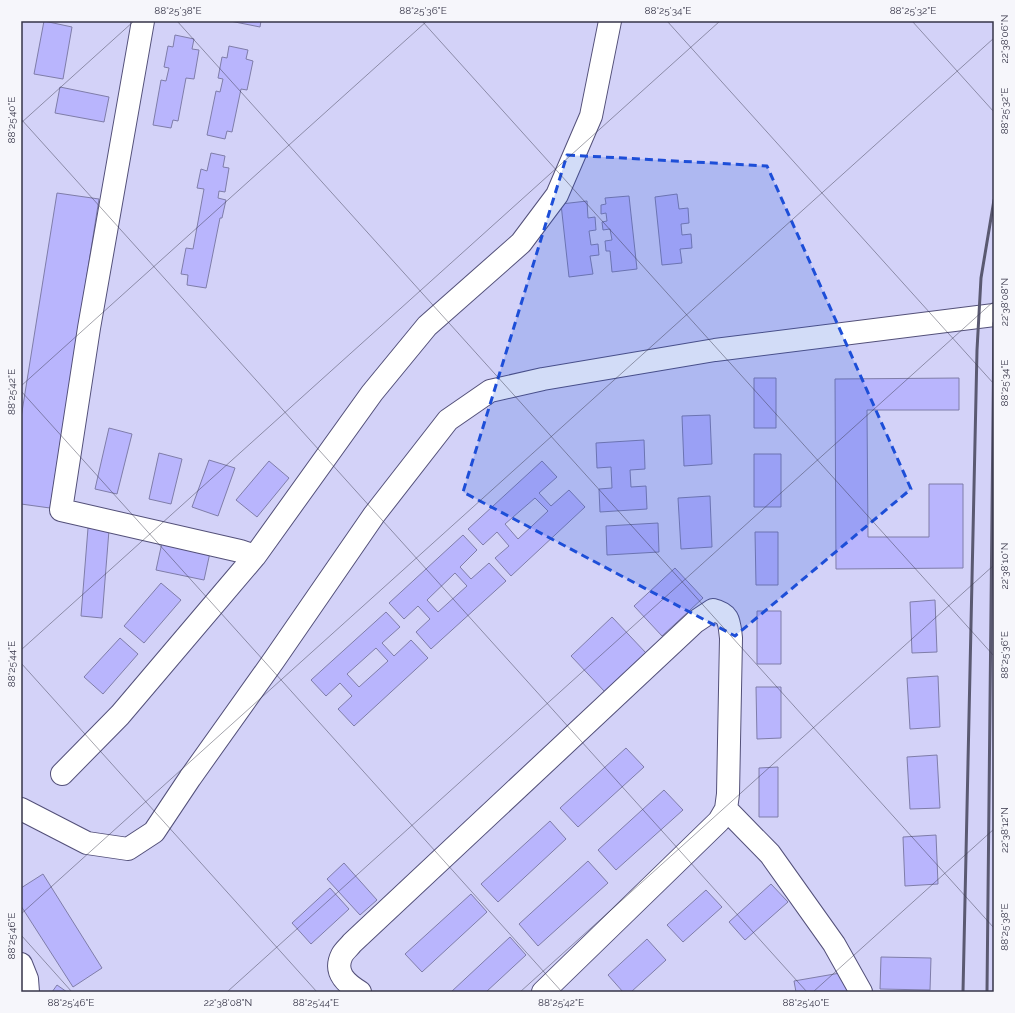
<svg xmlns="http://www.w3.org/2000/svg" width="1015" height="1013" font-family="Raleway,sans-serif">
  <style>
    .building { fill: #b9b5fd; stroke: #7f7da9; fill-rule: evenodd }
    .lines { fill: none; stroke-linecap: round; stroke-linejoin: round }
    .minor-casing { stroke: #535079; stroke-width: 24 }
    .minor { stroke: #fff; stroke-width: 22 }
    .rail { stroke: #5a5971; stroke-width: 3 }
    .marked { fill: #1d4ed8; fill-opacity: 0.2; stroke: #1d4ed8; stroke-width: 3; stroke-dasharray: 8 5; stroke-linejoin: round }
    .ticks { fill: none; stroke: #363548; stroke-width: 1; stroke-opacity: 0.45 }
    .neatline { fill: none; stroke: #363548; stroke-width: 1.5 }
    .ticks-label { font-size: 10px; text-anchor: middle; fill: #363548 }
  </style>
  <rect width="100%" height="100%" fill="#d3d2f8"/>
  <path class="building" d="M44 21 72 27 63 79 34 74Z
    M230 21H261L260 27Z
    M175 35 194 39 192 49 199 50 194 79 186 78 178 121 173 120 171 128 153 125 161 80 166 81 169 68 164 67 168 46 173 47Z
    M229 46 248 50 246 59 253 61 247 90 241 89 232 132 227 131 225 139 207 135 216 91 220 92 223 79 218 78 222 57 227 58Z
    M60 87 109 97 104 122 55 113Z
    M211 153 225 156 223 167 229 168 225 192 219 191 218 198 226 200 222 218H220L206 288 187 285 188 275 181 274 186 248 193 249 204 189 197 188 201 169 207 171Z
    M57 193 99 199 50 508 21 504V418Z
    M677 194 679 209 688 208 689 223 681 224 682 235 691 234 692 248 680 249 682 263 662 265 655 197Z
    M629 196 637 269 612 272 610 251H606L605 241 612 240 610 229 603 230 602 222 607 221 606 213 601 214V205L606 204 605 198Z
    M587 201 588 218 595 217 596 230 589 231 591 245 598 244 599 255 590 256 593 274 569 277 561 204Z
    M754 378H776V428H754Z
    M959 378V410H867L868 537H929V484H963V568L836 569 835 379Z
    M710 415 712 464 684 466 682 416Z
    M109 428 132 434 117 494 95 489Z
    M644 440 645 469 630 470 631 487 646 486 647 509 600 512 599 489 612 488 611 467 597 468 596 443Z
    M159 453 182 459 171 504 149 499Z
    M754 454H781V507H754Z
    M209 460 235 468 218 516 192 507Z
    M269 461 289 478 257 517 236 500Z
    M542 461 557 477 539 493 551 506 569 490 585 507 511 576 495 558 509 546 497 532 483 545 468 529ZM535 498 548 511 518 539 505 524Z
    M710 496 712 547 681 549 678 498Z
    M658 523 659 552 607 555 606 526Z
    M88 528 109 530 102 618 81 616Z
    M755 532H778V585H756Z
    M463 535 477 550 460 567 471 579 489 563 506 581 431 649 416 632 430 619 418 606 404 619 389 603ZM455 573 467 586 438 612 427 600Z
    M163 538 211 548 204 580 156 570Z
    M675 568 703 598 662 636 634 606Z
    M161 583 181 600 144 643 124 626Z
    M935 600 937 652 912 653 910 602Z
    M757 611H781V664H757Z
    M386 612 400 627 382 643 394 656 411 640 428 658 354 726 338 709 352 696 340 683 326 696 311 680ZM376 648 388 661 359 687 347 674Z
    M612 617 646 653 605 692 571 656Z
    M120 638 138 654 103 694 84 677Z
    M938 676 940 727 910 729 907 678Z
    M756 687H781V738L757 739Z
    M626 748 644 767 578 827 560 808Z
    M937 755 940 808 910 809 907 757Z
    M778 767V817H759V768Z
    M664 790 683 810 616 870 598 850Z
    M550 821 566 839 498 902 481 884Z
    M936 835 938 884 905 886 903 837Z
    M588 861 608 883 538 946 519 924Z
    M344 863 377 900 360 915 327 879Z
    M43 874 102 968 73 987 21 906V888Z
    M771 884 788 902 745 940 729 922Z
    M330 888 349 909 311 944 292 923Z
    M706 890 722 907 683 942 667 925Z
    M471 894 487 912 422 972 405 954Z
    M510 937 526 955 486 992H451Z
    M647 939 666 960 631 992H623L608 975Z
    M881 957 931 958 930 990 880 989Z
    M846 972 850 992H796L794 981Z
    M57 985 67 992H52Z"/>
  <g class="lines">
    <g class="minor-casing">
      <path id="minor" d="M143 21 89 328 61 510 240 551 255 556
        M62 774 120 715 255 556 372 393 427 326 521 243 557 195 591 116 610 21
        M21 809 87 843 128 849 154 832 190 778 274 660 374 515 448 420 490 391 543 379 715 350 994 315
        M726 809 770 854 834 944 861 992
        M21 964 27 979 28 992
        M360 992C347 984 333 973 342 955 344 951 349 947 352 943L695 622 713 610C730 614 729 622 731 638L728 794 726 809 719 821 543 992"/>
    </g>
    <use href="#minor" class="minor"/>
    <path class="rail" d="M963 992 977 350 981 278 994 200
      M987 992 994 323"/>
  </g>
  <path class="marked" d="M567 155 767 166 911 489 735 636 463 492Z"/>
  <path class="ticks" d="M177 21 994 928M422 21 994 656M667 21 994 384M912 21 994 112M21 119 807 992M21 123 134 21M21 386 427 21M21 391 562 992M21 650 720 21M21 663 317 992M21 914 994 38M21 935 72 992M227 992 994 301M520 992 994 565M813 992 994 829"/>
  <rect width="1015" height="1013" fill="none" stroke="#f6f6fb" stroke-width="44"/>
  <rect x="22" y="22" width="971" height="969" class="neatline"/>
  <g class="ticks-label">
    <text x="178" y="14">88°25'38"E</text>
    <text x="423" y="14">88°25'36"E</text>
    <text x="668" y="14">88°25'34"E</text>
    <text x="913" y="14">88°25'32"E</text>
    <text transform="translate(1004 39) rotate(-90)" y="4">22°38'06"N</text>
    <text transform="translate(1004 111) rotate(-90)" y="4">88°25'32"E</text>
    <text transform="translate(11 120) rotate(-90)" y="4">88°25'40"E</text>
    <text transform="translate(1004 302) rotate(-90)" y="4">22°38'08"N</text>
    <text transform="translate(1004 383) rotate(-90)" y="4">88°25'34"E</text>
    <text transform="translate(11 392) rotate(-90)" y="4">88°25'42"E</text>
    <text transform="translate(1004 566) rotate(-90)" y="4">22°38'10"N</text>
    <text transform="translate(1004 655) rotate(-90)" y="4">88°25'36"E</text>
    <text transform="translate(11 664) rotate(-90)" y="4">88°25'44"E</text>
    <text transform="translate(1004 830) rotate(-90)" y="4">22°38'12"N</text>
    <text transform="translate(1004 927) rotate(-90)" y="4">88°25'38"E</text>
    <text transform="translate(11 936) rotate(-90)" y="4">88°25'46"E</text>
    <text x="71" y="1006">88°25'46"E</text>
    <text x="228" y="1006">22°38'08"N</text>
    <text x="316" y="1006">88°25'44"E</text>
    <text x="561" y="1006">88°25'42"E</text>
    <text x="806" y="1006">88°25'40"E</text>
  </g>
</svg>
